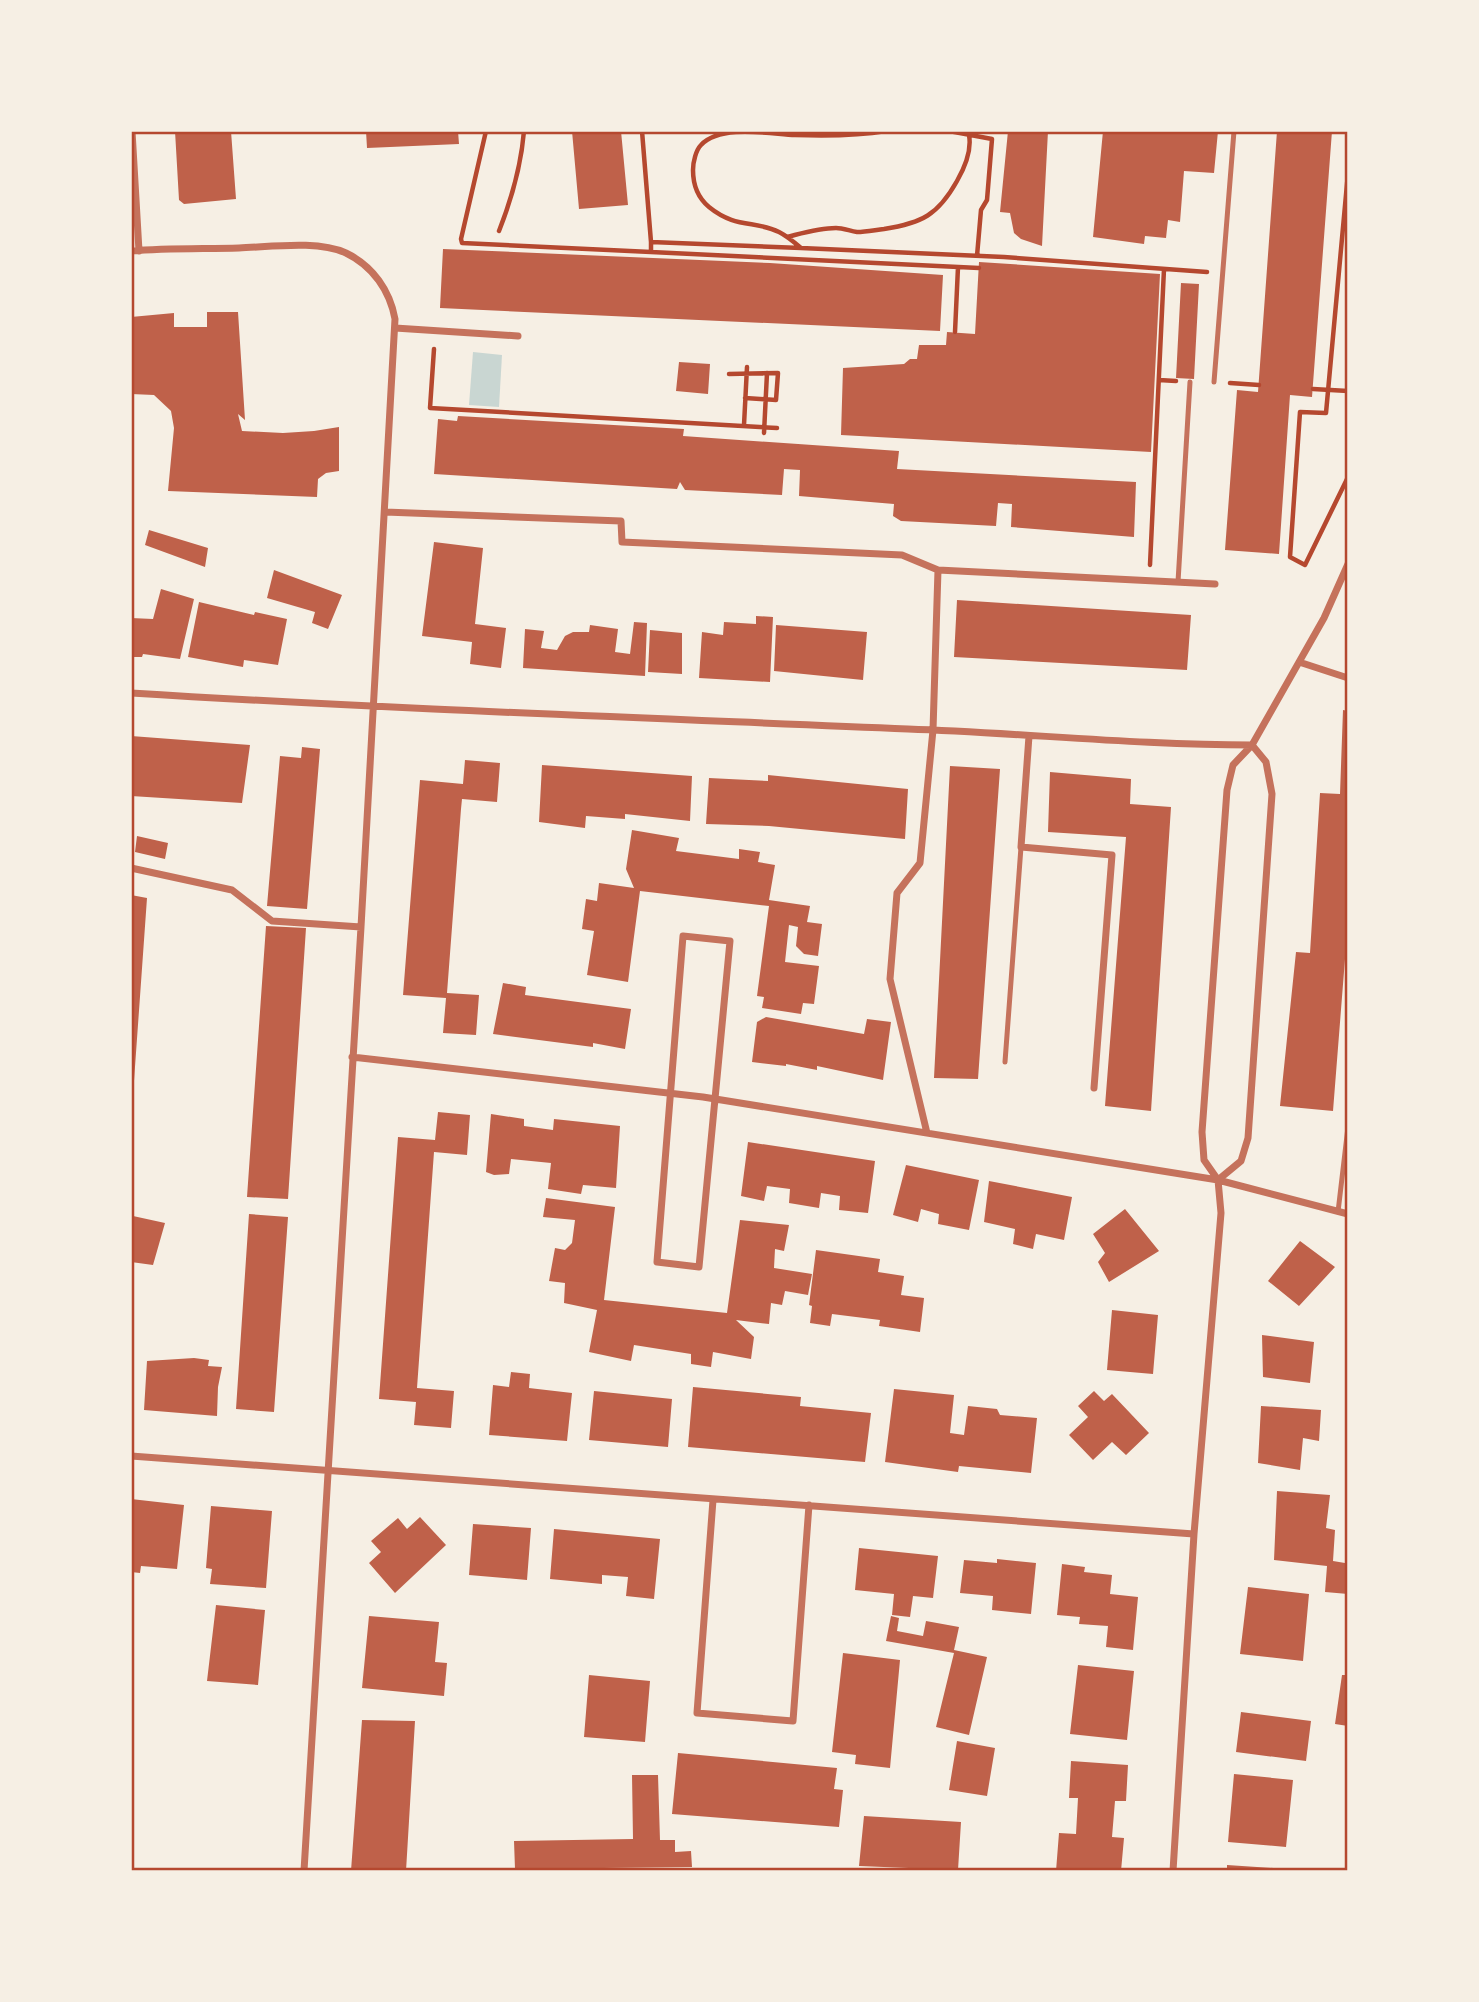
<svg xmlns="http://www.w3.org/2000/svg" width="1479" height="2002" font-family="'Sofia Sans Condensed',sans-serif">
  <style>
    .water { fill: #c9d6d2 }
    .building { fill: #bf614a }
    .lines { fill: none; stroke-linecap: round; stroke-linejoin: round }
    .path { stroke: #b5482f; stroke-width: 4.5 }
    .service { stroke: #c5725c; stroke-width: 5 }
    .minor { stroke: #c5725c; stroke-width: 7 }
    .neatline { fill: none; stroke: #b5482f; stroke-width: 2.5 }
  </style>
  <rect width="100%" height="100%" fill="#f6efe4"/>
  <path class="water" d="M473 352 502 355 499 407 469 405Z"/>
  <path class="building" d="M175 131H231L236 199 184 204 179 200Z
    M366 131H458L459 144 367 148Z
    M572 131H621L628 205 579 209Z
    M1008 131H1048L1042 246 1021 239 1014 233 1010 213 1000 212Z
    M1103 131H1218L1214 173 1184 171 1180 222 1168 220 1166 238 1145 236 1144 244 1093 237Z
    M1277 131H1332L1312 397 1290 395 1279 554 1225 550 1237 390 1258 392Z
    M443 249 770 263 943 275 940 331 440 308Z
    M979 262 1160 274 1151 452 841 435 843 368 904 364 910 359H917L919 345H946L947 332 975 334Z
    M1181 283 1199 284 1194 379 1176 378Z
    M207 312H238L245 420 238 414 242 431 283 433 314 431 339 427V471L326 473 318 479 317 497 168 491 174 428 171 411 154 395 131 394V317L174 313V327H207Z
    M679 362 710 364 708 394 676 391Z
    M458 416 684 429 683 436 899 451 897 469 1136 482 1134 537 1011 527 1012 504 998 503 996 526 901 521 893 516 894 504 799 496 800 470 784 469 782 495 685 490 680 482 677 489 434 474 438 419 457 421Z
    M149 530 208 548 205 567 145 545Z
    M434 542 483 548 475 624 506 628 501 668 470 664 472 642 422 636Z
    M274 570 342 595 328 629 312 623 315 612 267 598Z
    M161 589 194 599 180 659 143 654 142 657H131V618L153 619Z
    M957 600 1191 615 1187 670 954 657Z
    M199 602 254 615 255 612 287 619 278 665 244 660 243 667 188 657Z
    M756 616 773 617 770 682 699 678 702 632 723 635 724 622 756 624Z
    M634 622 647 623 645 676 523 668 525 629 544 631 541 648 557 650 565 636 573 632H589L590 625 618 629 615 652 630 654Z
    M776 625 867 632 863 680 774 671Z
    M650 630 682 633V674L648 672Z
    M1343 710 1348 711V959H1345L1333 1111 1280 1106 1296 952 1310 953 1320 793 1340 794Z
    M131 736 250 745 242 803 131 796Z
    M302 747 320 749 307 909 267 906 280 756 301 758Z
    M465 760 500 763 497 802 462 799 461 809 447 993 479 995 476 1035 443 1033 446 998 403 995 420 780 463 784Z
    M542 765 692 776 690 821 625 814V819L586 816 585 828 539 822Z
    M950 766 1000 769 978 1079 934 1078Z
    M1050 772 1131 779 1130 804 1171 807 1151 1111 1105 1106 1126 837 1048 832Z
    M768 775 908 789 905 839 769 826 706 824 709 778 768 781Z
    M632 830 679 838 676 851 739 859V849L760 852 758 862 775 865 769 900 810 906 807 922 822 924 818 956 804 954 796 946 798 927 789 925 785 962 819 966 814 1004 803 1003 801 1014 762 1008 764 997 757 996 769 906 640 891 628 982 587 975 594 931 582 929 586 899 597 901 599 883 634 888 626 869Z
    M137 836 168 843 165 859 135 852Z
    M131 895 147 898 133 1095H131Z
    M266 926 306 928 288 1199 247 1197Z
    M503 983 526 987 525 995 631 1009 625 1049 593 1043V1047L493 1034Z
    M766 1017 864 1034 867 1019 891 1022 883 1080 817 1066V1070L786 1064V1066L752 1062 757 1022Z
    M438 1112 470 1115 467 1155 434 1152 417 1388 454 1391 451 1428 414 1425 416 1402 379 1399 398 1137 435 1140Z
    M491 1114 524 1119V1126L553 1130 554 1119 620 1126 616 1188 583 1185 581 1194 548 1189 551 1163 511 1159 509 1174 494 1175 486 1172Z
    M748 1142 875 1161 868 1213 839 1210 840 1196 821 1193 819 1208 789 1203 790 1189 767 1186 764 1201 741 1196Z
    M906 1165 979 1180 969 1230 938 1224 939 1214 921 1209 918 1222 893 1215Z
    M989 1181 1072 1197 1064 1240 1036 1234 1033 1249 1013 1244 1015 1229 984 1222Z
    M546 1198 615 1207 604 1300 727 1313 740 1220 789 1225 784 1251 775 1249 774 1268 812 1274 808 1295 785 1291 782 1305 771 1303 769 1324 736 1320 754 1337 751 1359 713 1352 711 1367 691 1364V1354L634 1345 631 1361 589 1352 597 1310 564 1303 565 1283 549 1281 555 1248 565 1250 572 1243 575 1220 543 1217Z
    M1125 1209 1159 1251 1109 1282 1098 1262 1105 1253 1093 1234Z
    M249 1214 288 1217 274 1412 236 1409Z
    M133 1216 165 1223 153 1265 131 1262V1222Z
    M1300 1241 1335 1267 1299 1306 1268 1281Z
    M816 1250 880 1259 878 1272 904 1276 901 1295 924 1298 920 1332 879 1326 880 1320 832 1314 830 1326 810 1323 812 1306 809 1305Z
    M1112 1310 1158 1315 1153 1374 1107 1370Z
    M1262 1335 1314 1342 1310 1383 1263 1377Z
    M194 1358 209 1360 208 1366 222 1367 218 1387 217 1416 144 1410 147 1361Z
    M511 1372 530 1374 529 1388 572 1393 567 1441 489 1435 493 1385 509 1387Z
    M693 1387 801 1397 800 1406 871 1413 865 1462 688 1447Z
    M894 1389 954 1395 950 1433 964 1435 968 1406 997 1409 1000 1415 1037 1418 1031 1473 959 1466 958 1472 885 1462Z
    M594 1391 672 1399 668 1447 589 1440Z
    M1094 1391 1104 1401 1112 1394 1149 1433 1126 1455 1112 1442 1093 1460 1069 1435 1088 1417 1078 1406Z
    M1261 1406 1321 1410 1319 1441 1303 1438 1300 1470 1258 1463Z
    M1277 1491 1330 1495 1326 1528 1335 1530 1333 1561 1345 1563 1348 1556V1594L1325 1592 1327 1566 1274 1560Z
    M131 1499 184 1505 177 1569 141 1566 140 1573 131 1572Z
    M211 1506 272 1511 266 1588 210 1584 212 1569 206 1568Z
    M420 1517 446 1545 395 1593 369 1563 381 1552 371 1541 398 1518 407 1529Z
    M473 1524 531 1528 527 1580 469 1575Z
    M554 1529 660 1539 654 1599 626 1596 628 1577 602 1575V1584L550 1579Z
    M859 1548 938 1556 933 1598 913 1596 910 1617 892 1615 894 1594 855 1590Z
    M997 1559 1036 1563 1031 1614 992 1610 993 1596 960 1593 964 1560 997 1563Z
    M1062 1564 1085 1567 1084 1572 1112 1575 1110 1594 1138 1597 1133 1650 1106 1647 1108 1626 1079 1624 1080 1617 1057 1615Z
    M1248 1587 1309 1594 1303 1661 1240 1654Z
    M216 1605 265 1610 258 1685 207 1681Z
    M369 1616 439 1622 435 1662 447 1663 444 1696 362 1688Z
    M891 1616 899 1618 897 1631 923 1636 926 1621 959 1627 954 1650 987 1657 969 1735 936 1727 954 1653 886 1641Z
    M843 1653 900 1660 890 1768 855 1764 856 1755 832 1752Z
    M1078 1665 1134 1671 1127 1740 1070 1734Z
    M589 1675 650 1681 645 1742 584 1737Z
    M1342 1675H1348V1726L1335 1724Z
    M1241 1712 1311 1721 1306 1761 1236 1752Z
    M362 1720 415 1721 406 1871H351Z
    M957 1741 995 1748 987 1796 949 1790Z
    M678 1753 837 1768 834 1789 843 1790 839 1827 672 1814Z
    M1071 1761 1128 1765 1126 1801H1115L1112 1837 1124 1838 1121 1871H1056L1059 1833 1076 1834 1078 1798H1069Z
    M1234 1774 1293 1780 1286 1847 1228 1842Z
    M632 1775H658L660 1840H675V1852L691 1851 692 1867 515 1869 514 1841 633 1839Z
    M864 1816 961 1822 958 1870 859 1866Z
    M1227 1865 1287 1869V1871H1227Z"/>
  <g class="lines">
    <path class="path" d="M486 131 461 239 462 243 651 252V242
      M642 131 651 242 801 248C794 242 787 236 779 232 755 220 736 229 709 207 697 197 693 185 693 170 693 162 696 150 701 145 721 124 770 134 795 135 825 136 857 136 886 131
      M949 131 992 139 987 200 981 210 977 256
      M1348 173 1326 413 1300 412 1290 557 1305 565 1348 477
      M499 231C512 198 521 167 524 131
      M787 237C803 233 819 228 836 228 843 228 850 231 857 232 866 232 875 230 884 229 922 223 938 215 957 181 965 167 972 151 969 135
      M801 248 1004 257 1207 272
      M651 252 979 268
      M955 332 958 267
      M434 349 430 408 777 428
      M729 374 778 373 776 400 745 398
      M1159 380 1176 381
      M1230 383 1259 385
      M1313 389 1348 391
      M744 425 747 367
      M764 433 767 373
      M1150 565 1164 269"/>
    <path class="service" d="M1214 382 1234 131
      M1178 582 1190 382
      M1005 1062 1021 847
      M1338 1212 1348 1127"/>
    <path class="minor" d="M132 131 139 251
      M131 251C167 248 203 249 239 248 271 247 317 240 346 253 373 266 390 291 395 319L361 927 304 1871
      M395 328 518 336
      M385 512 621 521 622 542 902 555 938 570 1215 584
      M1299 662 1348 678
      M131 693C390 709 649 718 908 729 1023 733 1137 745 1252 745
      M1029 736 1021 847 1112 855 1094 1088
      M131 868 232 890 272 921 361 927
      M683 936 730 941 699 1267 657 1262Z
      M352 1057 703 1097 1218 1180 1348 1214
      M927 1133 890 979 897 893 920 863 933 730 938 570
      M1218 1180 1241 1161 1248 1138 1272 794 1266 762 1252 745
      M131 1456 1194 1534
      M713 1500 697 1713 793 1721 809 1505
      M1173 1871 1194 1534 1221 1213 1218 1180 1204 1160 1202 1132 1227 790 1233 765 1252 745 1324 618 1348 564"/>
  </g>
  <rect width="1479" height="2002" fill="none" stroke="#f6efe4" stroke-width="266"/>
  <rect x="133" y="133" width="1213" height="1736" class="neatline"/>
</svg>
